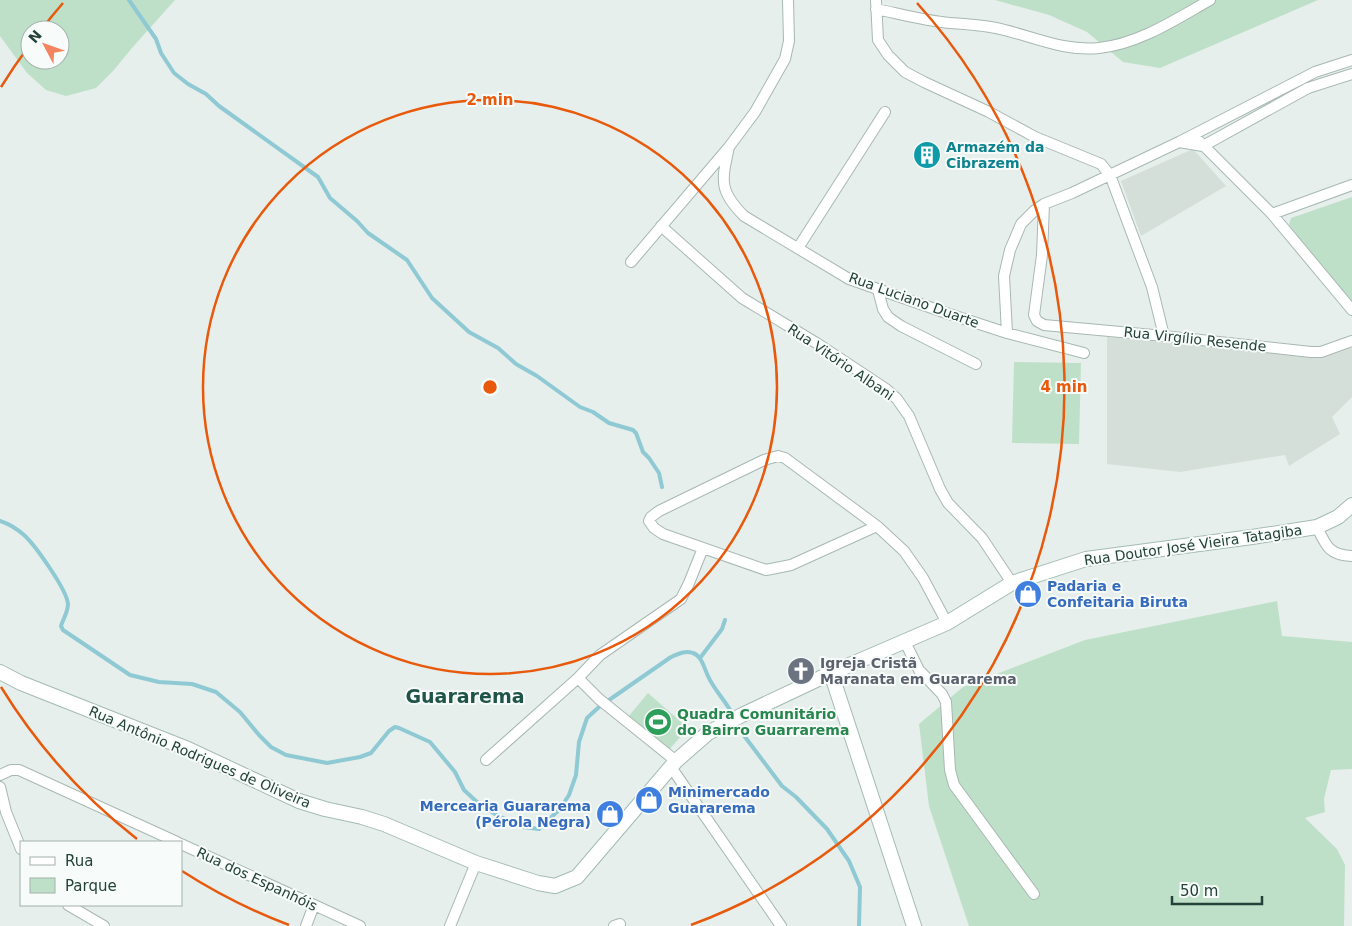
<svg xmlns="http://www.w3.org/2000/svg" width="1352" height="926" font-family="'DejaVu Sans',sans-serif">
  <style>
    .built { fill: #d4dfda }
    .green { fill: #bfe0c8; fill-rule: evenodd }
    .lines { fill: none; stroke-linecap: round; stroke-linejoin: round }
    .stream { stroke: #8ec9d4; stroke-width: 4 }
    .street-casing { stroke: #a8b8b2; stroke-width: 12 }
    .secondary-casing { stroke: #a4bbb3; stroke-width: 16 }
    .street { stroke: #fff; stroke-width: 10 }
    .secondary { stroke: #fff; stroke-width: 14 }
    .ring { fill: none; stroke: #e8590c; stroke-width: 2.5 }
    .labels { text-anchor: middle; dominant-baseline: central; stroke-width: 4; stroke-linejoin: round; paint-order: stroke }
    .culture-label { font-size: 14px; font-weight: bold; fill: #0d838f; stroke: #f7fbf9; text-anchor: start }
    .street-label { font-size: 14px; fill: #24423a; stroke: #f7fbf9 }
    .shop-label { font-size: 14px; font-weight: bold; fill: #366cbe; stroke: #f7fbf9; text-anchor: start }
    .worship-label { font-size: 14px; font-weight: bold; fill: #5b616d; stroke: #f7fbf9; text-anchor: start }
    .leisure-label { font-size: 14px; font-weight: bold; fill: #27864d; stroke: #f7fbf9; text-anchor: start }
    .district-label { font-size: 19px; font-weight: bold; fill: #1f5548; stroke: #f7fbf9 }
    .centre { fill: #e8590c; stroke: #f7fbf9; stroke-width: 2.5 }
    .ring-label { font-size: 15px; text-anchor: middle; font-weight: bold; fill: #e8590c; stroke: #f7fbf9; stroke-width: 4; stroke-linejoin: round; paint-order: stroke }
  </style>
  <rect width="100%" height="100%" fill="#e6efeb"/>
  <path class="built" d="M1193 149 1226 186 1141 236 1121 181Z
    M1107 337 1316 356 1349 346 1352 349V397L1332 417 1340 434 1289 466 1285 455 1180 472 1107 464Z"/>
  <path class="green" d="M0 0H175L132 48 113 71 96 88 66 96 46 90 27 73 0 36ZM30 30H60V60H30Z
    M995 0H1318L1160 68 1123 62 1087 32 1049 15Z
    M1352 197V304L1289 225 1291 218Z
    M1014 362 1081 363 1079 444 1012 443Z
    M1277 601 1282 636 1352 642V769L1331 770 1324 799 1325 812 1305 818 1337 849 1345 865 1344 926H969L929 806 919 724 963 687 1085 640Z
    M648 693 688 728 668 751 628 717Z"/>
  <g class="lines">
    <path class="stream" d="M129 0 156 39 161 53 174 73 188 84 206 94 219 106 318 177 330 198 357 221 368 233 407 260 432 298 469 332 498 348 516 364 537 376 580 407 593 412 609 423 633 430 636 433 643 452 649 458 659 473 662 487
      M0 521C9 524 17 529 24 535 35 545 67 590 68 604 68 612 63 619 61 626L63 630 130 675 159 682 192 684 216 692 240 712 259 735 271 747 286 755 327 763 360 757 371 753 389 731 395 727 399 728 430 742 455 772 464 790 477 802 495 814 513 823 523 827 539 829 560 809 569 795 576 775 579 742 587 718 599 707 671 657C678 654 685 650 693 653 702 656 704 668 708 676 714 690 726 701 733 715
      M700 658 722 629 725 620
      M736 722 745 737 782 786 796 797 827 829 849 861 860 887 859 926"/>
    <g class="street-casing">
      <path id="street" d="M876 0 878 40 888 55 905 72 924 82 989 112 1035 137 1101 164 1110 175 1152 287 1164 336
        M876 9C900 14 925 21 950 23 966 24 981 25 996 28 1030 35 1063 52 1099 48 1139 44 1176 19 1210 0
        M1193 135 1272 214 1352 310
        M1179 142 1203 146 1308 88 1352 74
        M729 147C722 180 718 190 744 216L849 279 949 314 1007 333 1084 353
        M1044 204 1042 255 1034 315 1037 321 1044 325 1164 336 1311 352H1321L1352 341
        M1272 214 1352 185
        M661 226 742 298 818 344 886 389 897 399 909 416 940 489 948 503 982 538 1012 583
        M798 248 885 112
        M631 262 729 147 755 112 785 59 789 41 788 0
        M878 290 883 309 888 317 901 326 976 364
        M1007 333 1004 276 1010 250 1021 224 1034 211 1044 204 1072 193 1179 142 1315 72 1352 60
        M877 526 791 565 766 570 663 534 654 528 649 521 651 517 659 511 764 460 778 456 785 458 877 526 904 551 923 578 947 623
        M1317 527C1326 546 1329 555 1352 556
        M905 642 919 670 942 694 946 702 950 770 954 785 1034 894
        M578 678 599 699 676 761
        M486 760 578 678 600 655 681 599 689 583 703 548
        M671 767 781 926
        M0 775 11 770H19L177 842
        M0 787 6 812 21 849
        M181 844 360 926
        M68 905 104 926
        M306 926 314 905
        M450 926 476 863
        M614 926 620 924"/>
    </g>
    <g class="secondary-casing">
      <path id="secondary" d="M0 672 21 683 188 749 299 801 325 809 362 817 384 824 476 863 538 883 555 886 577 877 676 761 708 733 742 715 831 673 947 623 1012 583 1086 559 1252 537 1317 527 1338 517 1352 505
        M831 673 914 926"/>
    </g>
    <use href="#street" class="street"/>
    <use href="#secondary" class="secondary"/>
  </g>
  <g class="ring">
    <circle cx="490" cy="387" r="287"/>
    <path d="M289 925A574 574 0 0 1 182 871M137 839A574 574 0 0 1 1 687M1 87A574 574 0 0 1 29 46M41 30A574 574 0 0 1 63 3M917 3A574 574 0 0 1 691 925"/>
  </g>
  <defs>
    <g id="building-disc" transform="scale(1.4375)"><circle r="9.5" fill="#0f9aa8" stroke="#f7fbf9"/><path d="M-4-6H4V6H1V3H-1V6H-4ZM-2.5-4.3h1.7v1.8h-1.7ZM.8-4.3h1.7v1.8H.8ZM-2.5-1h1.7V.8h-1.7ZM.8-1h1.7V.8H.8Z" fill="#fff"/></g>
    <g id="shop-disc" transform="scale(1.4375)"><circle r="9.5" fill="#3f7fe0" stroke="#f7fbf9"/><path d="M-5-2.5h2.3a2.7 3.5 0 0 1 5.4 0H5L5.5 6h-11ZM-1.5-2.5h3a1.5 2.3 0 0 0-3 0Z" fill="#fff"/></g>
    <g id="church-disc" transform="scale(1.4375)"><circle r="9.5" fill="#6b7280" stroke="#f7fbf9"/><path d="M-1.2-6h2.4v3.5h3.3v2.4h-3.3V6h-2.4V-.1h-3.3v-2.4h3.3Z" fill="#fff"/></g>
    <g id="stadium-disc" transform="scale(1.4375)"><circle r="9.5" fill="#2e9e5b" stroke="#f7fbf9"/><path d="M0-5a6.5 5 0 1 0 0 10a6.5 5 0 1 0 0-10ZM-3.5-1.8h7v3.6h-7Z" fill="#fff"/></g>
  </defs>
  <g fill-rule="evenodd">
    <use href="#building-disc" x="927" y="155"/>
    <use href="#shop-disc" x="1028" y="594"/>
    <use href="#church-disc" x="801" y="671"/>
    <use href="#stadium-disc" x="658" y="722"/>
    <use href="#shop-disc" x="649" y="800"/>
    <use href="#shop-disc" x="610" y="814"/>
  </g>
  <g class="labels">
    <g class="culture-label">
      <text x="946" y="147">Armazém da<tspan x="946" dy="16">Cibrazem</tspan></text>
    </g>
    <g class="street-label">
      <text transform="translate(914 300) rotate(20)">Rua Luciano Duarte</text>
      <text transform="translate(1195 339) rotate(6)">Rua Virgílio Resende</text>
      <text transform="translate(841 362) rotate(34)">Rua Vitório Albani</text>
      <text transform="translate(1193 545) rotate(-8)">Rua Doutor José Vieira Tatagiba</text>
      <text transform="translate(200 757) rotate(23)">Rua Antônio Rodrigues de Oliveira</text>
      <text transform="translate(257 879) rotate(25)">Rua dos Espanhóis</text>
    </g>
    <g class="shop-label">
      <text x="1047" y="586">Padaria e<tspan x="1047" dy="16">Confeitaria Biruta</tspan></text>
      <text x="668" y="792">Minimercado<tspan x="668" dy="16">Guararema</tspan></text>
      <text x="591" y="806" text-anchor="end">Mercearia Guararema<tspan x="591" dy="16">(Pérola Negra)</tspan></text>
    </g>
    <g class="worship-label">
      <text x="820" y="663">Igreja Cristã<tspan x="820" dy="16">Maranata em Guararema</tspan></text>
    </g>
    <g class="leisure-label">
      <text x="677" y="714">Quadra Comunitário<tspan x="677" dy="16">do Bairro Guarrarema</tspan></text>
    </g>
    <g class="district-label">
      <text x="465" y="696">Guararema</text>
    </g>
  </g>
  <circle cx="490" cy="387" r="8" class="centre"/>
  <g class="ring-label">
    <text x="490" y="105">2 min</text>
    <text x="1064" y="392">4 min</text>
  </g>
  <rect x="20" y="841" width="162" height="65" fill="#f7fbf9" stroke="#a3b1ad"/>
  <rect x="30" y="857" width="25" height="8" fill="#ffffff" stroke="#a3b1ad"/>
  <text x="65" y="866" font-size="15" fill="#24423a">Rua</text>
  <rect x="30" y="878" width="25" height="15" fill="#bfe0c8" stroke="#a3b1ad"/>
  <text x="65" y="891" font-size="15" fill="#24423a">Parque</text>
  <g transform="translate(45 45) rotate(311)"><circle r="24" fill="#f7fbf9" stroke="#a3b1ad"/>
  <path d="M0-4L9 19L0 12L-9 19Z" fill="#f4845f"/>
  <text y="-8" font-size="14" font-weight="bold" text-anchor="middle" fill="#24423a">N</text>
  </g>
  <path d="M1172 896v8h90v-8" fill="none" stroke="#24423a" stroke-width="2.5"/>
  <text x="1180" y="896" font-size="15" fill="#24423a" stroke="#f7fbf9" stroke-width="4" paint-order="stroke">50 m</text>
</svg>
